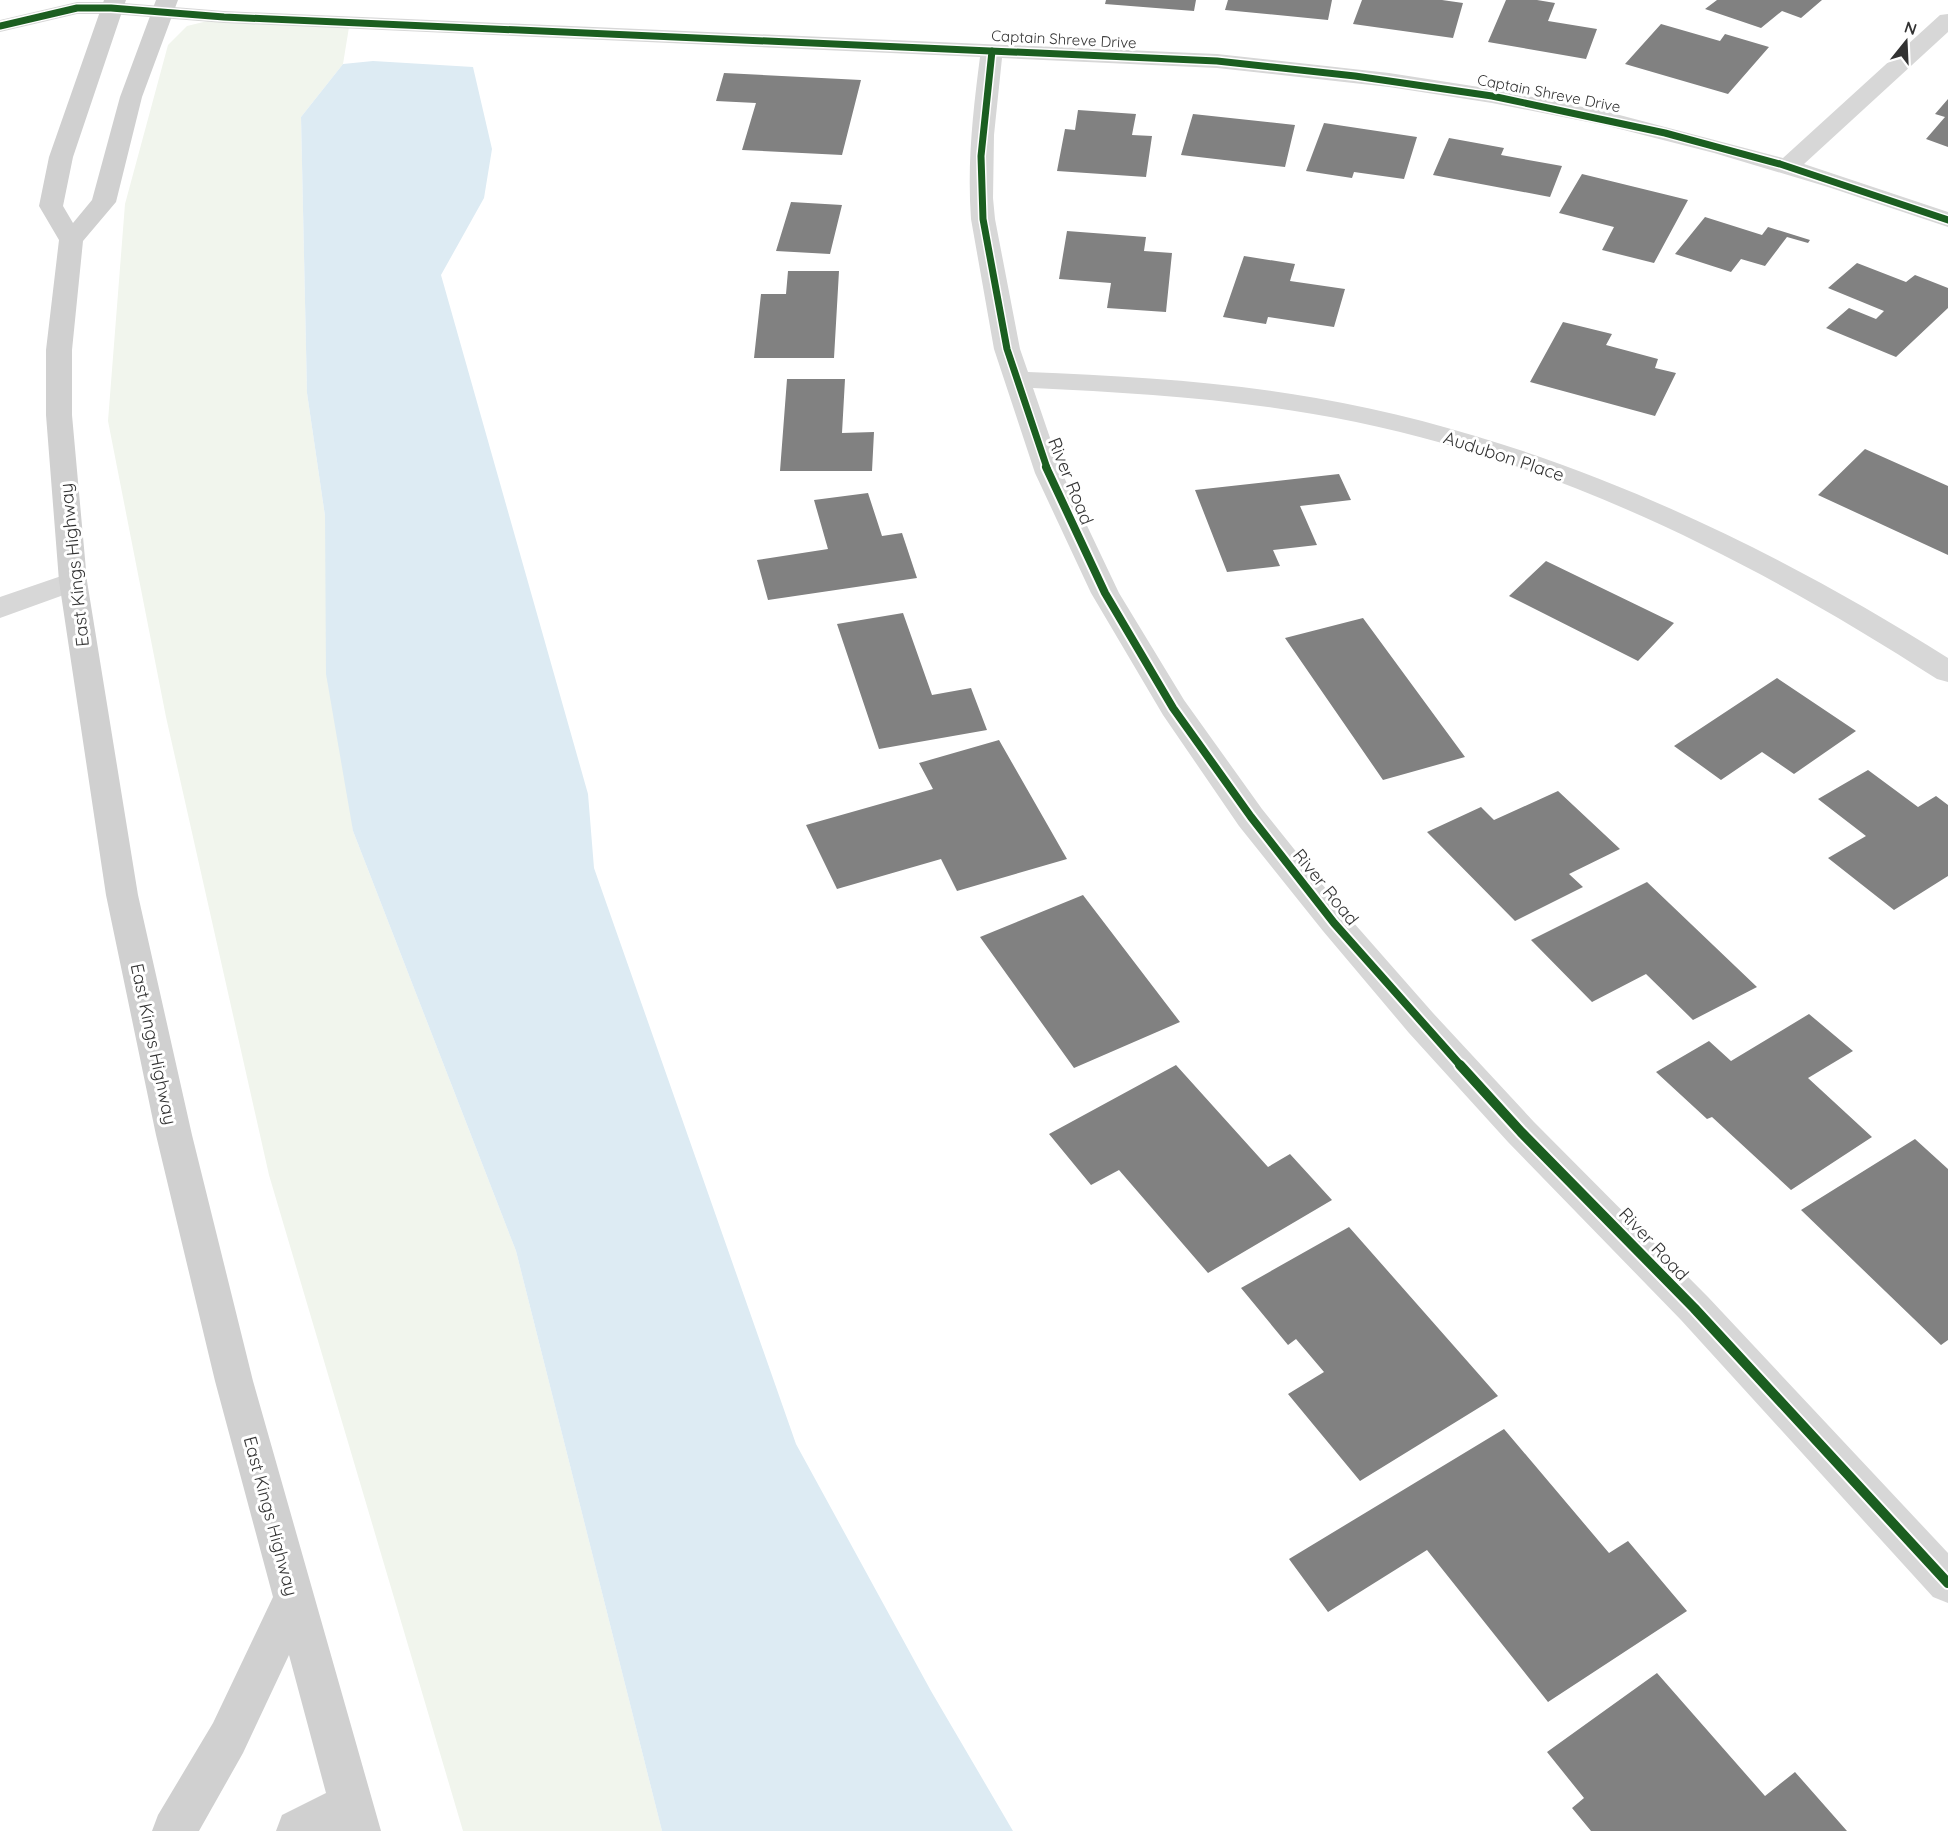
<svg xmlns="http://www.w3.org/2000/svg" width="1948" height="1831" font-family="Quicksand,sans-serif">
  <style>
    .green { fill: #f1f5ed }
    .water { fill: #ddebf3 }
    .building { fill: #818181 }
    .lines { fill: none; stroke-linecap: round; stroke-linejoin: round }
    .street { fill: #d7d7d7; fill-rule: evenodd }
    .secondary { fill: #d0d0d0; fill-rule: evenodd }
    .cycleway-far2-casing { stroke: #fff; stroke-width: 10 }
    .cycleway-far1-casing { stroke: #fff; stroke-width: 12 }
    .cycleway-casing { stroke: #fff; stroke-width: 14 }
    .cycleway-far2 { stroke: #1b5e20; stroke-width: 7 }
    .cycleway-far1 { stroke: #1b5e20; stroke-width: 8 }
    .cycleway { stroke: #1b5e20; stroke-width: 10 }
    .labels { text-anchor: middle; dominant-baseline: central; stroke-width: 6; stroke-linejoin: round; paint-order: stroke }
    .far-street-label { font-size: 15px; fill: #333; stroke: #fff }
    .street-label { font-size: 18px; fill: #333; stroke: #fff }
  </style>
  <rect width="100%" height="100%" fill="#fff"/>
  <path class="green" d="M224 17 350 21 343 64 301 117 307 393 325 516 353 831 516 1251 662 1831H463L269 1175 166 717 108 421 125 204 168 45 187 26Z"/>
  <path class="water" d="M373 61 473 67 492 149 484 198 441 275 588 794 594 868 796 1444 931 1691 1013 1831H662L516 1251 353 831 326 674 325 516 307 393 301 117 343 64Z"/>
  <path class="building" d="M1106 0H1196L1194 11 1105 4Z
    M1228 0H1332L1328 20 1225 10Z
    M1362 0H1442L1463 3 1453 38 1353 24Z
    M1506 0H1537L1555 3 1548 21 1597 29 1586 59 1488 42Z
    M1717 0H1822L1801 18 1782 11 1761 28 1705 9Z
    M1661 24 1720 41 1725 34 1769 47 1728 94 1625 64Z
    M724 73 861 80 842 155 742 150 756 103 716 101Z
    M1948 99V147L1926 139 1945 117 1935 114Z
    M1078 110 1136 114 1132 135 1152 136 1146 177 1057 171 1065 129 1075 130Z
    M1193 114 1295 125 1285 167 1181 155Z
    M1324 123 1417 137 1404 179 1354 172 1352 178 1306 171Z
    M1449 138 1504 148 1501 155 1562 166 1550 197 1433 175Z
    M1582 174 1688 200 1654 263 1602 250 1614 227 1559 213Z
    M791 202 842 205 830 254 776 251Z
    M1705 217 1762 235 1768 227 1810 240 1808 243 1787 237 1765 266 1741 259 1731 272 1675 254Z
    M1067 231 1146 237 1144 251 1172 253 1166 312 1107 308 1111 283 1059 279Z
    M1244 256 1295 264 1290 281 1345 289 1334 327 1268 317 1266 324 1223 317Z
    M1857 263 1906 282 1915 275 1948 288V308L1896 357 1826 328 1849 308 1876 319 1884 311 1828 288Z
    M788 271H839L834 358H754L761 294H786Z
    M1563 322 1612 334 1606 345 1658 359 1655 368 1676 373 1655 416 1530 382Z
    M787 379H845L842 433 874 432 872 471H780Z
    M1865 449 1948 486V555L1818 495Z
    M1339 474 1351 500 1300 506 1317 545 1273 550 1280 566 1227 572 1195 490Z
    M868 493 882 536 902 533 917 578 768 600 757 560 828 549 814 500Z
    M1546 561 1674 623 1638 661 1509 596Z
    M903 613 932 695 971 688 987 730 879 749 837 624Z
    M1363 618 1465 757 1383 780 1285 638Z
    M1777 678 1856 731 1794 774 1762 752 1721 780 1674 746Z
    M999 740 1067 859 957 891 941 859 837 889 806 825 933 789 919 763Z
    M1868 770 1918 807 1936 796 1948 805V876L1894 910 1828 858 1866 836 1818 799Z
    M1558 791 1620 849 1569 874 1583 887 1515 921 1427 832 1481 807 1494 820Z
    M1647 882 1757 987 1693 1020 1646 974 1592 1002 1531 940Z
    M1083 895 1180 1022 1074 1068 980 937Z
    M1809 1014 1853 1051 1808 1078 1872 1137 1791 1190 1712 1117 1707 1119 1656 1072 1709 1041 1731 1061Z
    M1176 1065 1268 1167 1290 1154 1332 1200 1208 1273 1119 1170 1091 1185 1049 1134Z
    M1915 1139 1948 1169V1340L1941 1345 1801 1210Z
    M1349 1227 1498 1396 1360 1481 1288 1394 1324 1372 1296 1339 1288 1345 1241 1288Z
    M1504 1429 1609 1553 1628 1541 1687 1611 1548 1702 1427 1550 1328 1612 1289 1559Z
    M1657 1673 1765 1796 1795 1772 1847 1831H1591L1572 1808 1584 1798 1547 1752Z"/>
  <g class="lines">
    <path class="street" d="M77 2H111L224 11 1217 54 1389 73 1492 89 1608 112 1783 158 1940 15 1948 14V32L1804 164 1948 212V227L1828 187 1714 153 1608 126 1492 103 1389 87 1217 68 1002 58 994 135 993 198 995 219 1020 349 1028 372C1124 376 1221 381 1316 398 1543 438 1754 536 1948 658V682L1937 679C1759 564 1565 465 1356 422 1250 400 1141 393 1033 388L1062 473 1119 593 1184 700 1262 809 1346 914 1433 1013 1534 1122 1708 1297 1948 1553V1603L1933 1597 1681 1320 1508 1142 1409 1033 1323 931 1239 826 1163 715 1091 593 1035 473 994 349 971 219C967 164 973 111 980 57L224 23 111 14H77L0 32V20Z
      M73 572 83 574 87 581 83 588 0 618V597Z"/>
    <path class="secondary" d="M104 0H126L73 157 63 206 73 223 92 200 120 97 156 0H178L142 97 116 202 83 241 72 350V415L87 581 138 895 192 1135 253 1381 381 1831H276L282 1815 326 1793 289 1655 243 1753 199 1831H152L158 1815 213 1723 273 1597 215 1381 156 1135 106 895 59 581 46 415V350L59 240 39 206 49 157Z"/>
    <g class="cycleway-far2-casing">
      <path id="cycleway-far2" d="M0 26 77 8H111L224 17 1217 61 1355 76 1492 96 1665 133 1780 164 1948 220
        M992 51 981 156 983 219 1007 349 1047 468"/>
    </g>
    <g class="cycleway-far1-casing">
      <path id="cycleway-far1" d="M1046 467 1105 593 1173 708 1251 817 1334 923 1461 1066"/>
    </g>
    <g class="cycleway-casing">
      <path id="cycleway" d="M1460 1065 1521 1132 1694 1308 1948 1583"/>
    </g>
    <use href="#cycleway-far2" class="cycleway-far2"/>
    <use href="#cycleway-far1" class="cycleway-far1"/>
    <use href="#cycleway" class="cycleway"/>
  </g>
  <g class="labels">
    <g class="far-street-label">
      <text transform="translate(1064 39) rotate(3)">Captain Shreve Drive</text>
      <text transform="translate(1549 93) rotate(11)">Captain Shreve Drive</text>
    </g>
    <g class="street-label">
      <text transform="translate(1504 456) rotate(18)">Audubon Place</text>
      <text transform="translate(1071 481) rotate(68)">River Road</text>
      <text transform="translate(74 565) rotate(-96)">East Kings Highway</text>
      <text transform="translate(1326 887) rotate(51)">River Road</text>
      <text transform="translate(154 1044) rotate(78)">East Kings Highway</text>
      <text transform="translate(1654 1244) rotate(47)">River Road</text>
      <text transform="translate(271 1516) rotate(75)">East Kings Highway</text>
    </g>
  </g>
  <g transform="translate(1906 42) rotate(18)" stroke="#ffffff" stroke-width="4.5" paint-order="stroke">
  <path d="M0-4.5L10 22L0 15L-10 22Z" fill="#333333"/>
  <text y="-9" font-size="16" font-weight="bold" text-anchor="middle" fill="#333333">N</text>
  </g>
</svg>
